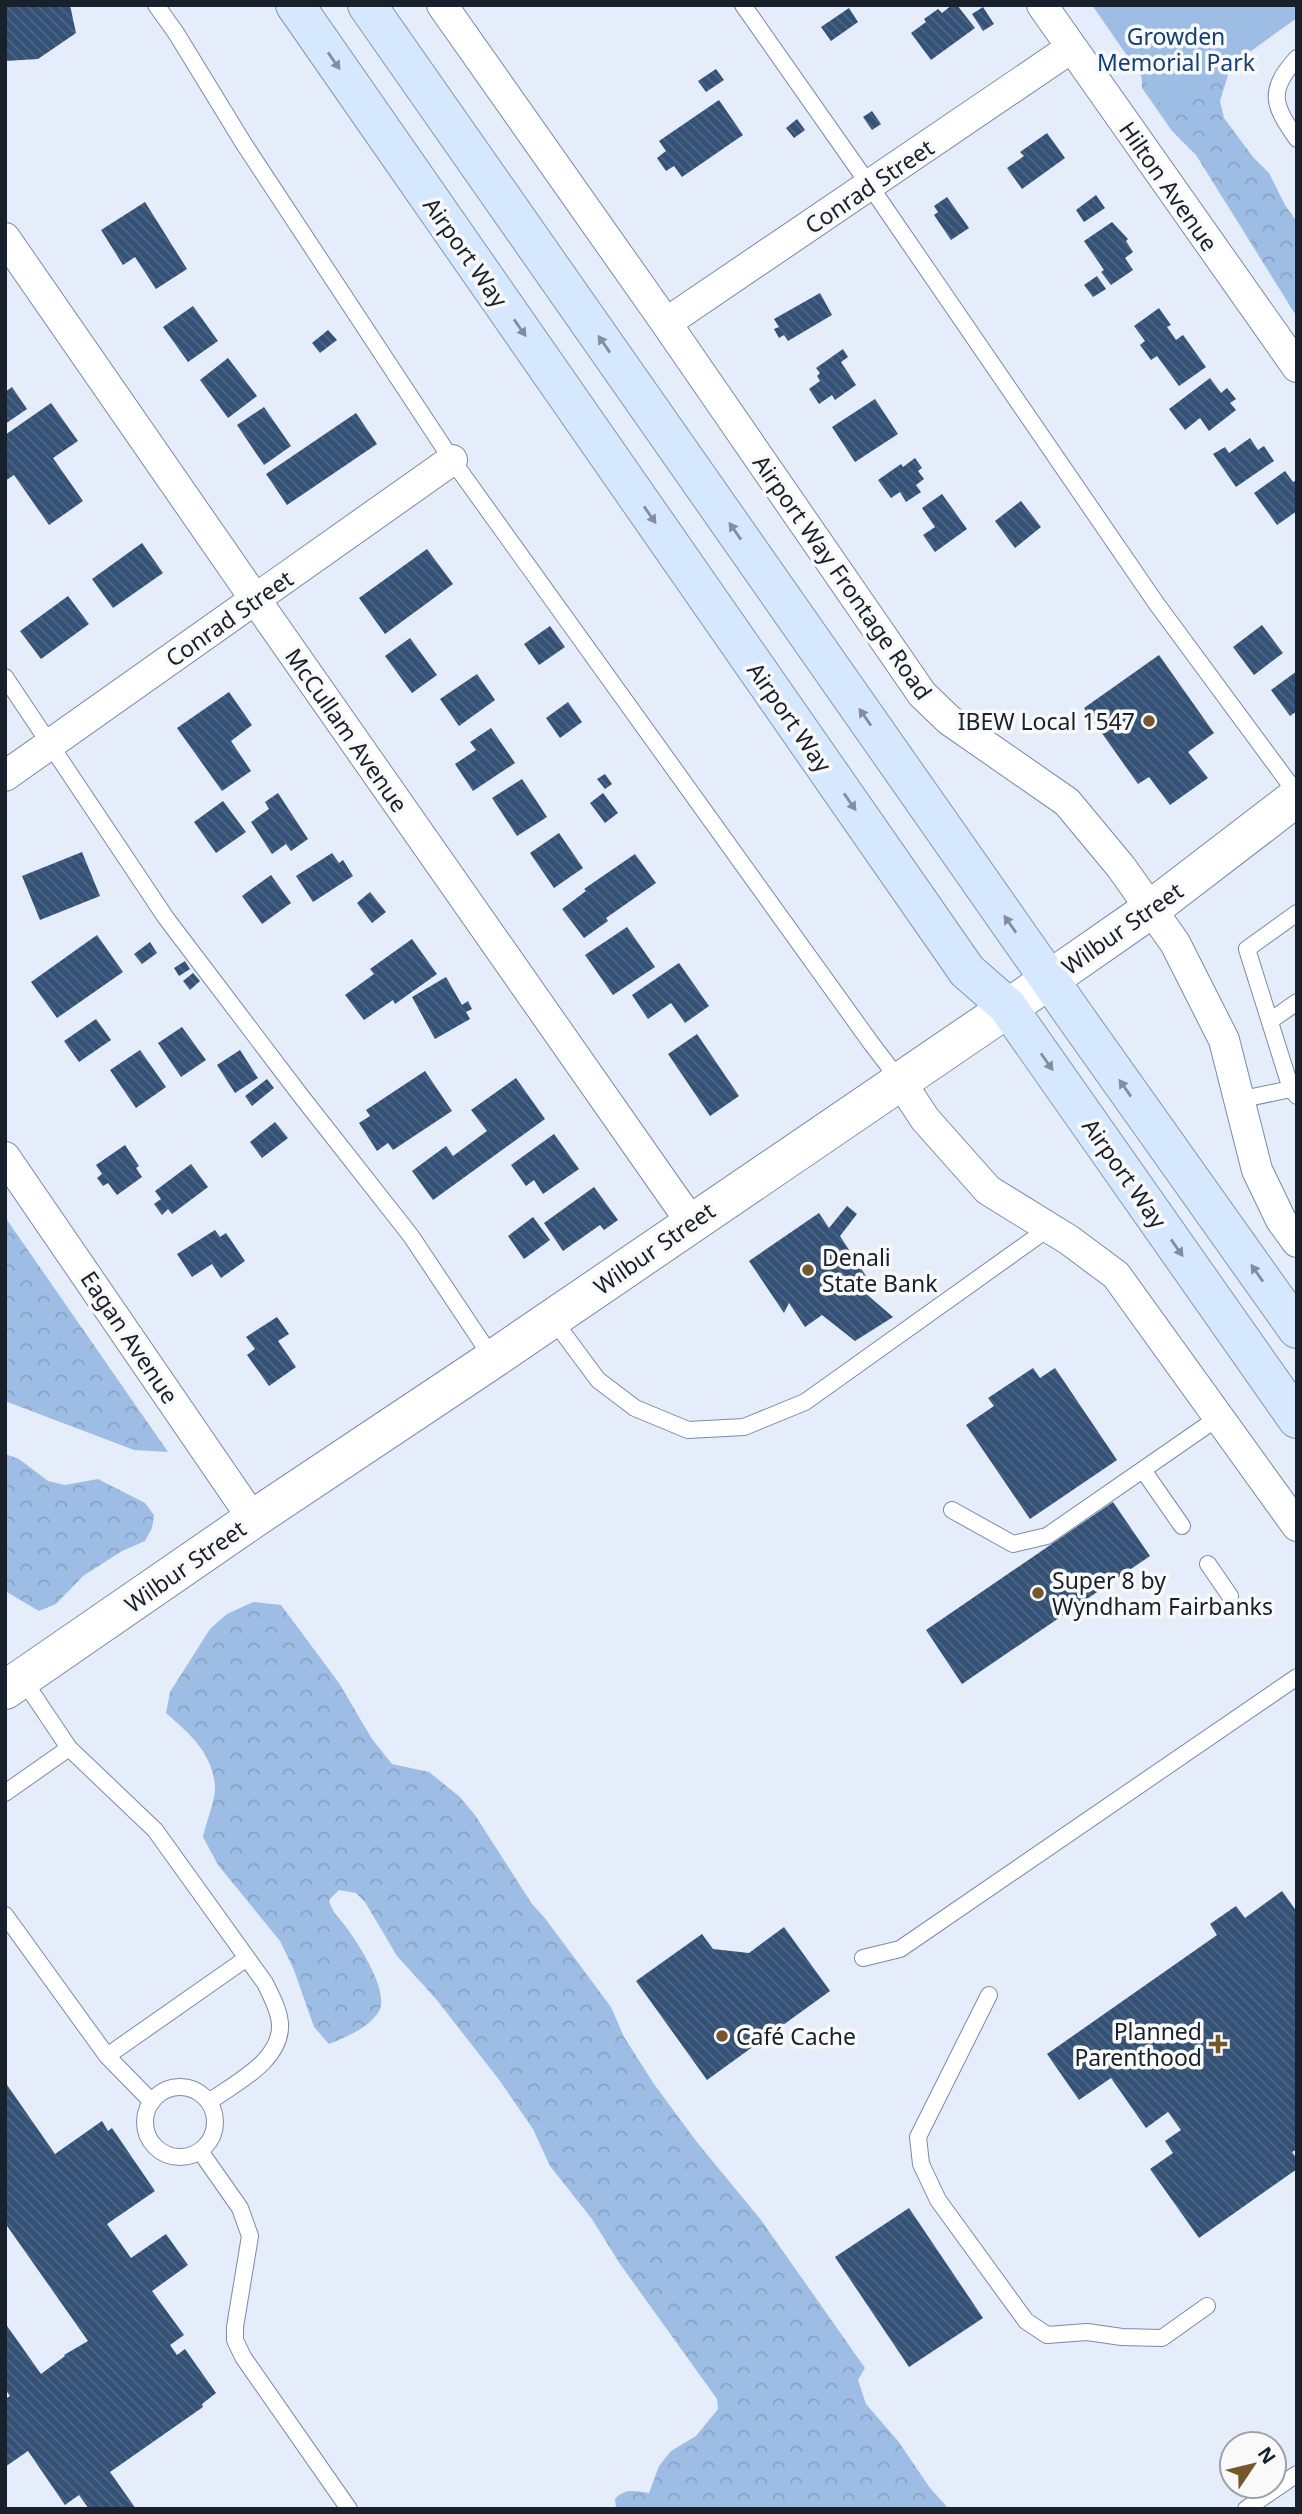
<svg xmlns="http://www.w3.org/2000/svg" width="1302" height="2514" font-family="'Noto Sans',sans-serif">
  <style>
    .forest { fill: url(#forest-crowns) }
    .park { fill: #9ebde4 }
    .building { fill: url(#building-back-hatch) }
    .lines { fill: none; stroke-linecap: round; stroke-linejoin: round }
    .lane-casing { stroke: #788ca7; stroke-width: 18 }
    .street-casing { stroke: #788ca7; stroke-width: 32 }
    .secondary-casing { stroke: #788ca7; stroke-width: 40 }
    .primary-casing { stroke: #8298b4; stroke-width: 40 }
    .lane { stroke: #fff; stroke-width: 16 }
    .street { stroke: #fff; stroke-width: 30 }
    .secondary { stroke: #fff; stroke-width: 38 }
    .primary { stroke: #d6e8fe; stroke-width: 38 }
    .oneway { fill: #808e9f }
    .poi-dot { fill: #74572b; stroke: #f9f9f9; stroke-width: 2.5 }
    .labels { text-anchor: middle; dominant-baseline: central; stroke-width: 7; stroke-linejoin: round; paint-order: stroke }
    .park-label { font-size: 23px; fill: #144073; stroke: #f9f9f9 }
    .street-label { font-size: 23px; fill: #18202b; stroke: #f9f9f9 }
    .poi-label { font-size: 23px; fill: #18202b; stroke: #f9f9f9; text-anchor: start }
  </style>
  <defs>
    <pattern id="forest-crowns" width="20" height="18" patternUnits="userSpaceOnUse" patternTransform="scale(1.75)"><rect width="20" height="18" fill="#9ebde4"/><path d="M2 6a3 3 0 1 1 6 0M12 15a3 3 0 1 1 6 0" fill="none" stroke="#87a2c4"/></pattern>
    <pattern id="building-back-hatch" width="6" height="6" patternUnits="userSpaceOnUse" patternTransform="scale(1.75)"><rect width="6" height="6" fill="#345176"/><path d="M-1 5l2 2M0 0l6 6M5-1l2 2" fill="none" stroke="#4f6685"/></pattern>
  </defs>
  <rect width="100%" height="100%" fill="#e4edf9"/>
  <path class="forest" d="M1223 60 1228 75 1220 101 1224 118 1253 157 1269 173 1285 205 1297 222V317L1196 155 1172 131 1142 88 1141 63Z
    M5 1217 168 1452 134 1450 5 1401Z
    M5 1454 19 1459 48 1481 65 1485 98 1479 145 1503 154 1515 152 1528 145 1541 122 1551 83 1576 56 1604 39 1611 5 1591Z
    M253 1602 281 1605 339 1683 372 1739 392 1764 429 1772 460 1797 475 1815 532 1904 544 1917 611 2007 624 2037 654 2084 696 2141 761 2220 865 2368 858 2380 866 2404 898 2441 930 2488 949 2509H616L615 2499C625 2488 635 2491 649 2493L659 2466 671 2451 696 2436 718 2409 717 2399 620 2264 592 2219 550 2166 533 2129 500 2081 436 1999 397 1956 365 1902 356 1893 339 1890 329 1900C332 1913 339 1917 346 1927 358 1943 390 1992 379 2011 369 2028 346 2037 329 2044L314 2027 294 1970 280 1941 218 1865 203 1837C206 1824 215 1799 215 1789 214 1754 190 1734 166 1713L170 1692 210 1629 227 1614Z"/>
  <path class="park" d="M1092 5H1297V18L1166 112Z"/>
  <path class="building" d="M5 5H70L76 33 38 59 5 61Z
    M952 5H957L975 28 931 60 911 33 926 22 924 19 938 9 942 13Z
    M983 7 994 24 983 31 972 14Z
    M849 8 858 22 831 41 821 27Z
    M716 69 724 80 706 92 698 81Z
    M719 100 743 135 682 177 674 166 666 171 657 158 666 151 659 141Z
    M872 111 881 124 872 130 863 117Z
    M797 119 805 130 794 138 786 128Z
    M1047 133 1065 158 1022 189 1007 168 1024 156 1020 152Z
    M1096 195 1105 208 1084 222 1076 210Z
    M947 197 969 228 951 240 934 215 938 212 934 206Z
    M145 202 187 269 156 289 135 257 123 265 101 230Z
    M1112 222 1128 239 1126 241 1133 252 1125 258 1133 270 1111 285 1101 272 1104 270 1084 241Z
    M1097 276 1106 289 1093 297 1084 285Z
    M820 293 832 315 788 341 784 335 779 338 774 329 779 327 774 319Z
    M193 306 218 341 188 362 163 327Z
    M1159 308 1171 325 1167 327 1176 340 1183 335 1206 367 1179 386 1157 356 1151 360 1140 345 1145 341 1134 326Z
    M328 330 337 340 320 353 312 343Z
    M843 349 848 357 841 362 856 385 835 400 832 395 819 404 809 389 820 381 817 376 820 373 816 368Z
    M228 358 257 396 228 418 200 380Z
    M1210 378 1221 393 1227 388 1236 399 1230 403 1236 410 1209 431 1200 418 1185 430 1169 409Z
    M12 387 27 409 5 424V392Z
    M875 399 898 434 855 462 832 427Z
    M51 403 78 441 53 458 83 501 49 525 14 475 5 481V435Z
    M264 407 291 446 264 465 237 425Z
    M356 413 377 444 287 505 266 474Z
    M1250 438 1258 450 1264 446 1274 461 1236 487 1213 454 1225 447 1229 453Z
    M915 458 922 468 918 471 924 479 916 485 921 492 906 502 900 492 891 498 878 480 901 464 903 467Z
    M1285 471 1293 482 1297 480V511L1277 525 1254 493Z
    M942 494 967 529 935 552 923 535 935 527 922 508Z
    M1021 501 1041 527 1015 548 995 521Z
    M142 543 163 573 113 608 92 579Z
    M427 549 453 584 385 634 359 598Z
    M68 596 89 624 41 659 20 631Z
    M1262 625 1283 653 1254 675 1233 647Z
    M550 626 565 647 539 665 524 644Z
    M410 638 437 675 412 693 385 656Z
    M1159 655 1214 733 1188 752 1208 778 1170 805 1149 777 1138 784 1084 708Z
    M1297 671V711L1290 716 1271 690Z
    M477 674 495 700 459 726 440 699Z
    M229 692 252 725 231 741 251 771 222 791 177 728Z
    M568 702 582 722 560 738 546 718Z
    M491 728 515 763 473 791 455 764 476 750 470 742Z
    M605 774 612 784 605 789 597 779Z
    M522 779 547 817 517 836 492 798Z
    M278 793 308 839 291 851 286 844 272 854 251 822 269 809 265 802Z
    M603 793 618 813 605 823 590 803Z
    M223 801 246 832 216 853 194 822Z
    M559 833 583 868 554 888 530 853Z
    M82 852 100 896 40 920 22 876Z
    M332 853 339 863 343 860 353 876 313 902 296 876Z
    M635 854 656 883 606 918 608 921 584 938 562 909 586 891 584 889Z
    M271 875 291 903 262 924 242 896Z
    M370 892 386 912 372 923 357 903Z
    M627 927 655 967 613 995 585 955Z
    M97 935 123 972 57 1018 31 982Z
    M412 939 437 974 395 1004 393 1000 364 1020 345 995 374 974 370 969Z
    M150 942 157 953 142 964 134 954Z
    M185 961 190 969 179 976 174 968Z
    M679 963 709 1006 685 1023 671 1003 648 1019 632 995Z
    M193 973 200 981 190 990 183 981Z
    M446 977 462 1005 468 1001 472 1009 466 1012 470 1019 435 1039 412 997Z
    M96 1019 111 1040 79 1062 64 1041Z
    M182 1027 206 1060 181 1077 158 1043Z
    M697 1034 739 1096 710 1116 668 1054Z
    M140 1050 166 1087 136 1108 110 1070Z
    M240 1050 258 1078 235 1093 217 1065Z
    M425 1071 452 1111 393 1150 388 1143 377 1151 359 1123 370 1116 366 1110Z
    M516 1078 545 1119 433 1200 412 1171 446 1146 453 1156 487 1131 471 1110Z
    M267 1079 274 1088 252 1106 245 1096Z
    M275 1122 288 1138 262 1158 250 1142Z
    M554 1134 579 1169 543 1194 534 1180 526 1186 511 1165Z
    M125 1145 139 1166 136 1168 142 1177 117 1195 108 1183 103 1186 97 1178 102 1174 96 1165Z
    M191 1164 208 1187 172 1214 168 1209 162 1215 154 1204 161 1199 155 1191Z
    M594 1187 618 1220 604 1230 600 1225 563 1251 544 1223Z
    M847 1206 857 1214 840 1236 868 1279 857 1286 893 1317 855 1341 822 1315 805 1327 789 1303 784 1313 749 1261 819 1213 829 1228Z
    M533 1217 550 1240 524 1259 508 1236Z
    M215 1230 220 1237 226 1233 245 1261 221 1278 212 1264 192 1277 177 1254Z
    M277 1317 289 1334 278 1341 296 1367 269 1386 247 1355 255 1349 246 1337Z
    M1033 1368 1040 1378 1055 1368 1117 1460 1030 1519 966 1425 994 1406 988 1398Z
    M1113 1502 1150 1556 962 1684 926 1630Z
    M1282 1891 1297 1912V2149L1292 2152 1297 2159V2169L1199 2238 1150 2169 1173 2153 1165 2141 1181 2130 1168 2112 1146 2128 1111 2078 1079 2100 1047 2054 1217 1935 1210 1924 1236 1906 1245 1918Z
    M784 1927 830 1991 707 2080 636 1981 702 1934 713 1949 749 1953Z
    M5 2082 55 2154 102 2121 108 2131 112 2128 155 2191 107 2224 131 2258 166 2234 188 2265 152 2291 184 2335 170 2345 177 2355 185 2349 216 2393 202 2404 203 2407 110 2472 136 2509H89L79 2495 65 2505 28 2451 5 2467V2399L10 2396 5 2389V2323L41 2374 65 2356 64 2355 88 2341 5 2223Z
    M909 2208 983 2318 909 2367 835 2257Z"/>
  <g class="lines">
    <g class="lane-casing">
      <path id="lane" d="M156 5 176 33 244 144 452 460 871 1043 900 1081
        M743 5 870 186 1156 603 1297 794
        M1297 58C1267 91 1273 105 1297 139
        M5 677 166 918 301 1096 411 1236 493 1359
        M1270 1021 1297 1002
        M1291 1089 1247 949 1297 913
        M1238 1100 1291 1089 1297 1096
        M552 1318 598 1380 635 1408 688 1430 744 1427 805 1402 1049 1228
        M1143 1470 1182 1526
        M952 1510 1013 1544 1047 1536 1219 1417
        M1208 1564 1230 1596
        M69 1748 155 1830 265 1983C271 1996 279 2009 280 2024 282 2061 235 2083 209 2102
        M5 1793 69 1748 22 1678
        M5 1915 107 2056 152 2102
        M863 1958 900 1949 1297 1677
        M989 1995 918 2137 921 2164 938 2200 1026 2321 1047 2335 1087 2332 1122 2337 1162 2338 1207 2306
        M107 2056 247 1958
        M145 2122a35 35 0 1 1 70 0a35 35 0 1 1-70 0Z
        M200 2151 240 2208 250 2236 235 2327V2340L243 2357 349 2509
        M1246 2509 1297 2474"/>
    </g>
    <g class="street-casing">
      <path id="street" d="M442 5 666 323 922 694 949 720 1067 802 1121 867 1175 943 1224 1040 1257 1170 1281 1220 1297 1242
        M1042 5 1297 367
        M5 238 255 599 691 1222
        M666 323 1071 48
        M5 776 452 460
        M900 1081 925 1119 988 1190 1069 1240 1116 1275 1297 1526
        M5 1157 253 1519"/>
    </g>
    <g class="secondary-casing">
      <path id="secondary" d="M5 1690 253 1519 493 1359 1049 980 1151 909 1297 797"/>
    </g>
    <g class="primary-casing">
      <path id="primary" d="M295 5 967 971 1007 1006 1297 1419
        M367 5 1074 1015 1297 1329"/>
    </g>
    <use href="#lane" class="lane"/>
    <use href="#street" class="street"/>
    <use href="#secondary" class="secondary"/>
    <use href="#primary" class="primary"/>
  </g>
  <defs><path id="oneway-solid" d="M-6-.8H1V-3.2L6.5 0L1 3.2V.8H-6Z" transform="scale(1.75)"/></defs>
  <g class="oneway">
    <use href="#oneway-solid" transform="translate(334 61) rotate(55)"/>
    <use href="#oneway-solid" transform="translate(520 328) rotate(55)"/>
    <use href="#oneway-solid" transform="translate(604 344) rotate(-125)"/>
    <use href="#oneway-solid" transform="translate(650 515) rotate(55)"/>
    <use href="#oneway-solid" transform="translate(735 531) rotate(-125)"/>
    <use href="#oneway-solid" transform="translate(865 717) rotate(-125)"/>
    <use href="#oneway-solid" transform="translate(850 802) rotate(55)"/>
    <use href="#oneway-solid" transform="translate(1010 924) rotate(-125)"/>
    <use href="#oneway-solid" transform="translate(1047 1062) rotate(55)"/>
    <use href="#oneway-solid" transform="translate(1125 1088) rotate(-125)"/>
    <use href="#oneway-solid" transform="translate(1177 1248) rotate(55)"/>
    <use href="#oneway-solid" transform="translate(1257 1273) rotate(-125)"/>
  </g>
  <g class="poi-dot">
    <circle cx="1149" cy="721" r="7"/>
    <circle cx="808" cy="1270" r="7"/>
    <circle cx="1038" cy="1593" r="7"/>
    <circle cx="722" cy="2036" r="7"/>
    <path d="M1214.5 2033.5h7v7h7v7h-7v7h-7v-7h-7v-7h7z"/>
  </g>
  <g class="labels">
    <g class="park-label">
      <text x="1176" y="36">Growden<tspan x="1176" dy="26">Memorial Park</tspan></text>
    </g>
    <g class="street-label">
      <text transform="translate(869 186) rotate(-34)">Conrad Street</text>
      <text transform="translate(1169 186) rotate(55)">Hilton Avenue</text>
      <text transform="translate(466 252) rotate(55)">Airport Way</text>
      <text transform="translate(843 577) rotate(55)">Airport Way Frontage Road</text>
      <text transform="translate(229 618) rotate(-35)">Conrad Street</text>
      <text transform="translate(790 717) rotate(55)">Airport Way</text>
      <text transform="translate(347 730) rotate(55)">McCullam Avenue</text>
      <text transform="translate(1122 928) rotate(-35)">Wilbur Street</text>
      <text transform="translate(1125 1173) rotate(55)">Airport Way</text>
      <text transform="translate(654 1248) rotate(-35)">Wilbur Street</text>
      <text transform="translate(130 1337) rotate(56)">Eagan Avenue</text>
      <text transform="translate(185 1566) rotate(-35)">Wilbur Street</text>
    </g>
    <g class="poi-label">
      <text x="1135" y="721" text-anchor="end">IBEW Local 1547</text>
      <text x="822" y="1257">Denali<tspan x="822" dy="26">State Bank</tspan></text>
      <text x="1052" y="1580">Super 8 by<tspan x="1052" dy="26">Wyndham Fairbanks</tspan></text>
      <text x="1202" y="2031" text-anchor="end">Planned<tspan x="1202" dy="26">Parenthood</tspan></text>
      <text x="736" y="2036">Café Cache</text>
    </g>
  </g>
  <rect width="1302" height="2514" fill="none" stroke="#18202b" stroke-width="14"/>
  <g transform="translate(1253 2465) rotate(55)"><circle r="33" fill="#f9f9f9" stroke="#9fa2a7" stroke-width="2"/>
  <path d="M0-5L12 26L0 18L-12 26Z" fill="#74572b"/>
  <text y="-10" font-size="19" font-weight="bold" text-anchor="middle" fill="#18202b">N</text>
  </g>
</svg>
